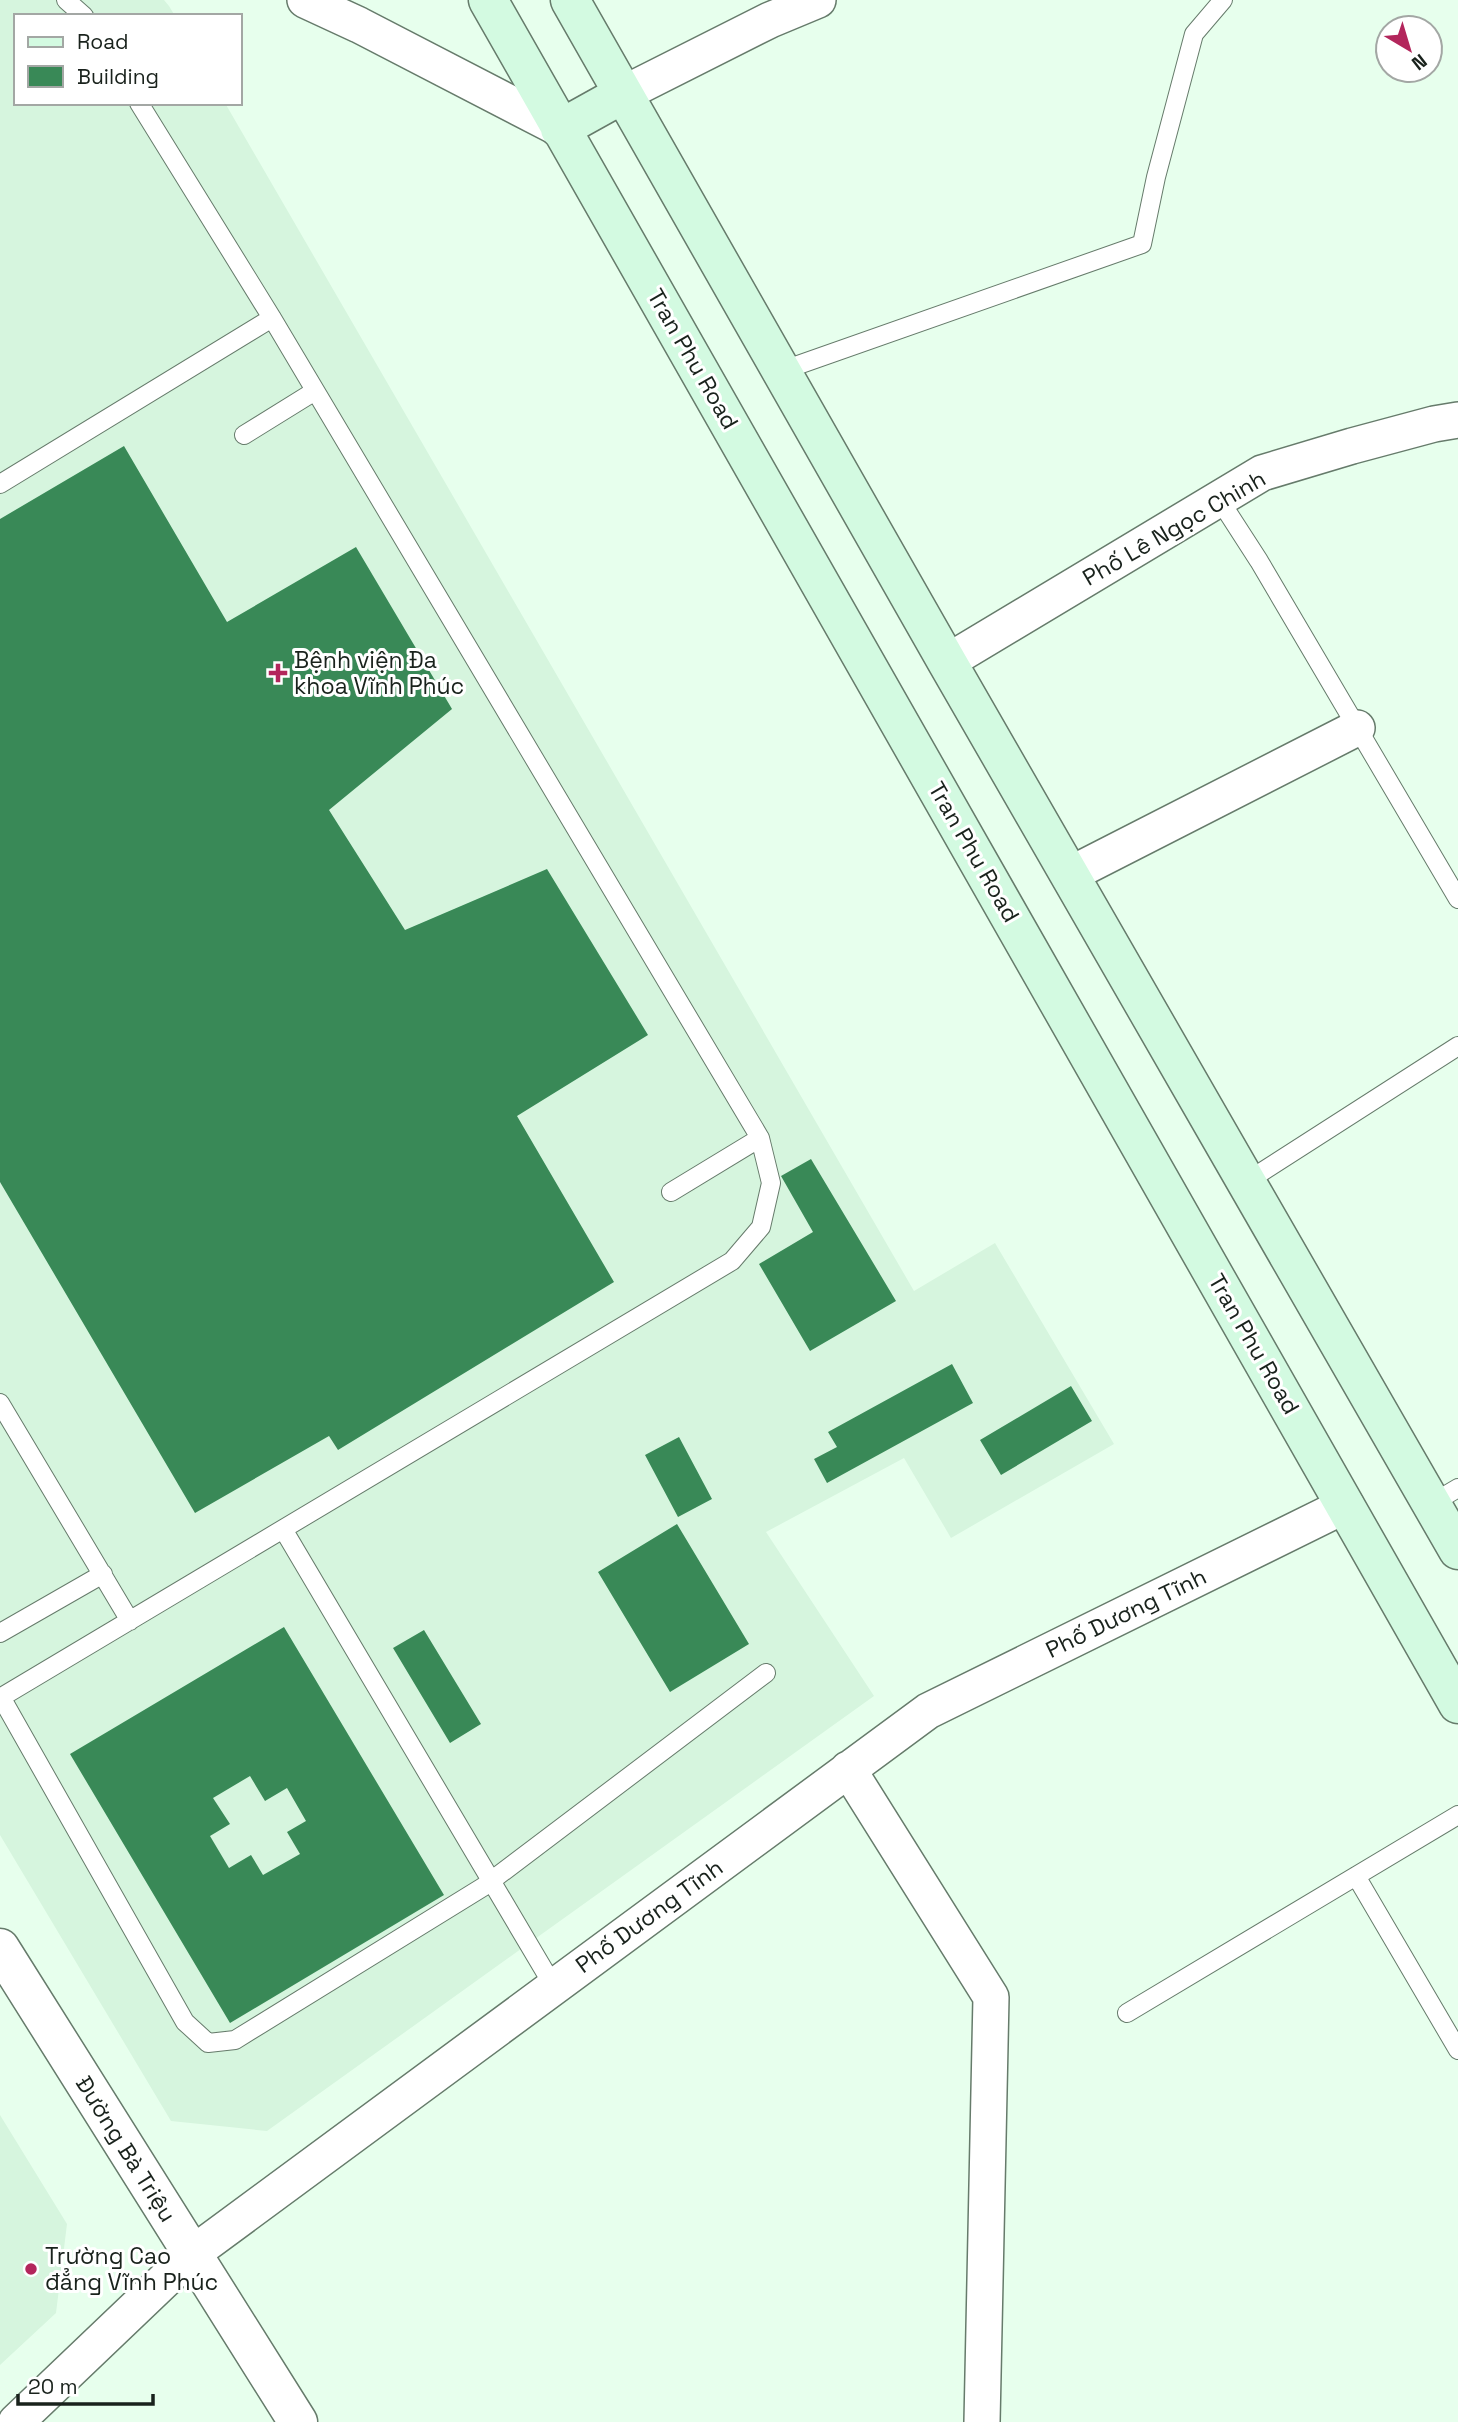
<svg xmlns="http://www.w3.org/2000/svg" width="1458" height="2422" font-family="'Space Grotesk',sans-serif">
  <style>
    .built { fill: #d6f5de }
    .building { fill: #398957; fill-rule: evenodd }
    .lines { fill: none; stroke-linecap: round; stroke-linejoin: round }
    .service-casing { stroke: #667b6b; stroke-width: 20 }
    .minor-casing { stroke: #667b6b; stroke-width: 38 }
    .tertiary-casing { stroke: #667b6b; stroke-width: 41 }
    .secondary-casing { stroke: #667b6b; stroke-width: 41 }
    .service { stroke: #fff; stroke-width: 18 }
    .minor { stroke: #fff; stroke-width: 35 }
    .tertiary { stroke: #fff; stroke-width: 38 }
    .secondary { stroke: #d3fae1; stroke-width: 38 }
    .poi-dot { fill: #b3265c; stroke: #fff; stroke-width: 2.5 }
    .labels { text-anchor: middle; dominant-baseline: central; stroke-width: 6; stroke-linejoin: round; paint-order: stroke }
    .street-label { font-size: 23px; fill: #19221c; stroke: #fff }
    .poi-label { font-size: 23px; fill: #19221c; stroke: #fff; text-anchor: start }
  </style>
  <rect width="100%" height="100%" fill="#e7ffed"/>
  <path class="built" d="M0 0H164L169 6 175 16H16V103H225L914 1291 995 1243 1114 1444 951 1538 904 1458 766 1532 874 1696 267 2131 171 2121 0 1835Z
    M0 2115 67 2224 56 2313 0 2365Z"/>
  <path class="building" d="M124 446 227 622 356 547 452 709 329 810 405 930 547 869 648 1035 517 1116 614 1282 338 1450 329 1436 195 1513 0 1182V519Z
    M811 1159 896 1301 810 1351 759 1264 813 1232 781 1176Z
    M952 1364 973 1403 827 1483 814 1459 837 1447 828 1432Z
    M1071 1386 1092 1421 1001 1475 980 1440Z
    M679 1437 712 1499 678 1517 645 1455Z
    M677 1524 749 1644 670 1692 598 1572Z
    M284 1627 444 1895 230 2023 70 1754ZM250 1776 265 1801 287 1788 306 1821 287 1832 300 1854 263 1875 251 1855 229 1868 210 1836 230 1824 213 1798Z
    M424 1630 481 1724 450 1743 393 1648Z"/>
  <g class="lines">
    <g class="service-casing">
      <path id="service" d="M66 0 84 16
        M781 371 1142 244 1156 177 1194 34 1223 0
        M244 435 315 391
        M0 484 272 318
        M1219 499 1259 561 1458 899
        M1246 1182 1458 1046
        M671 1192 760 1138
        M0 1403 130 1621
        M1431 1504 1458 1488
        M283 1529 554 1987
        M0 1633 103 1574
        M1 1697 185 2022 208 2043 235 2040 483 1887 766 1673
        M0 1698 732 1261 761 1227 771 1183 760 1138 272 318 139 103
        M1356 1876 1458 2050
        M1127 2013 1458 1815"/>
    </g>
    <g class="minor-casing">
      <path id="minor" d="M305 0 359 25 560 129
        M623 94 770 20 818 0
        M947 662 1262 473 1352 446 1434 424 1458 420
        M1069 875 1357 728
        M848 1769 991 1997 982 2422
        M16 2422 192 2254 928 1711 1346 1505"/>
    </g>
    <g class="tertiary-casing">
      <path id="tertiary" d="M0 1948 298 2422"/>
    </g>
    <g class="secondary-casing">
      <path id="secondary" d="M488 0 1458 1704
        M570 0 947 662 1458 1550
        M560 129 623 94"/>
    </g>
    <use href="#service" class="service"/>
    <use href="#minor" class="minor"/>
    <use href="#tertiary" class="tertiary"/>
    <use href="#secondary" class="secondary"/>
  </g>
  <g class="poi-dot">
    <path d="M274.5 662.5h7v7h7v7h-7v7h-7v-7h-7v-7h7z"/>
    <circle cx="31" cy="2269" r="7"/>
  </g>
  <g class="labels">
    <g class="street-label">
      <text transform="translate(693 359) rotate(60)">Tran Phu Road</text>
      <text transform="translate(1174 528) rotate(-30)">Phố Lê Ngọc Chinh</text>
      <text transform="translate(974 852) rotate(60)">Tran Phu Road</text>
      <text transform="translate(1254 1344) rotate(60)">Tran Phu Road</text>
      <text transform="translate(1126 1613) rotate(-26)">Phố Dương Tĩnh</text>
      <text transform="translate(649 1916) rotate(-36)">Phố Dương Tĩnh</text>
      <text transform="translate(126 2149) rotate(58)">Đường Bà Triệu</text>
    </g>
    <g class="poi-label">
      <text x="294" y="660">Bệnh viện Đa<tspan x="294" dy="26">khoa Vĩnh Phúc</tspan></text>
      <text x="45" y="2256">Trường Cao<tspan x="45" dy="26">đẳng Vĩnh Phúc</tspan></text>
    </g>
  </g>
  <rect x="14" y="14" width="228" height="91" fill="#ffffff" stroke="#a3a7a4" stroke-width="2"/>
  <rect x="28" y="37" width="35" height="10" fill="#d3fae1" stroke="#a3a7a4" stroke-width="2"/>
  <text x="77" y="49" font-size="21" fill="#19221c">Road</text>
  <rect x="28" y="66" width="35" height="21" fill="#398957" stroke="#a3a7a4" stroke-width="2"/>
  <text x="77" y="84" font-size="21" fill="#19221c">Building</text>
  <g transform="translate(1409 49) rotate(142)"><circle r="33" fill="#ffffff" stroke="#a3a7a4" stroke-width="2"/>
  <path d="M0-5L12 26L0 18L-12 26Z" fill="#b3265c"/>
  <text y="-10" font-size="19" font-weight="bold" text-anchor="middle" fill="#19221c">N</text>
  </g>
  <path d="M18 2394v10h135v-10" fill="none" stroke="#19221c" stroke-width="3.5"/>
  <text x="28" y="2394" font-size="21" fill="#19221c" stroke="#ffffff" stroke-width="5" paint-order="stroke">20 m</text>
</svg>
